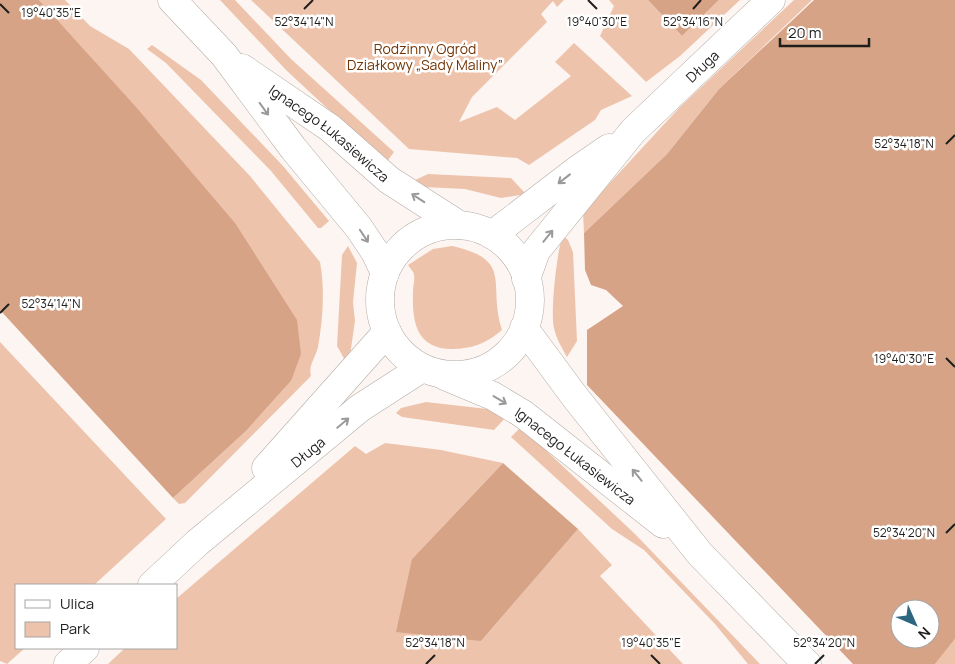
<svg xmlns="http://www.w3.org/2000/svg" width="955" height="664" font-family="Manrope,sans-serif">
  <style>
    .green { fill: #eec3ac }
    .forest { fill: #d6a386; fill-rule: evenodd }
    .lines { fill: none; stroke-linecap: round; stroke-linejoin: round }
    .street-casing { stroke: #b3aca8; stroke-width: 29 }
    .secondary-casing { stroke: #b3aca8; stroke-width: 29 }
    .street { stroke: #fff; stroke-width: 28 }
    .secondary { stroke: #fff; stroke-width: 28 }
    .oneway { stroke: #9b9a99 }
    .ticks { fill: none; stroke: #201e1c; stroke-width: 2 }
    .labels { text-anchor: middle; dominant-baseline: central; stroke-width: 5; stroke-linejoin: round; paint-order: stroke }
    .park-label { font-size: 14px; fill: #723403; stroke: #fff }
    .street-label { font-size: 14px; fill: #201e1c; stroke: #fff }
    .ticks-label { font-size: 12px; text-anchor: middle; fill: #201e1c; stroke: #fff; stroke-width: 5; stroke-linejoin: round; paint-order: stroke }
  </style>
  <rect width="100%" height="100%" fill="#fcf5f1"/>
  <path class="green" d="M39 0H65L90 26 129 49 250 176 320 262C325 289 323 319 318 347 316 357 308 365 311 376L185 503 179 504 173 498 246 431 291 381 73 40Z
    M220 0H235L291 59 394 152 386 163 286 70Z
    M251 0H564L557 7 553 1 541 14 547 22 472 97 459 122 497 107 515 120 571 76 555 62 574 43 632 96 601 110 595 120 529 165 517 158 409 149Z
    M609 0H648L682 36 719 0H740L680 56 646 82 600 36 614 6Z
    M794 0H812L719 89 667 154 584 233 583 212 680 107Z
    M152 45 201 80 283 166 329 221 321 228H318L271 171 166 63 147 49Z
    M428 174 511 178 526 194 501 198 465 189 423 187 411 182Z
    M563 235 568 240 573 252 577 341 567 357C562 348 556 338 554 328 550 313 557 249 563 235Z
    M348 246 357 263 353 302 355 321 350 355 346 362 337 346 342 255Z
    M452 246C515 260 487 284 502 330 487 343 472 349 452 349 415 349 412 320 413 291 413 286 415 280 414 275 414 272 410 268 408 265L433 249Z
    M0 342 166 519 94 585H16V648H25L7 664 0 661Z
    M426 402 496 410 507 416 494 430 402 417 396 413 401 408Z
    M521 427 635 534 760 664H748L715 624 644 550 612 529 511 437Z
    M385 443 441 450 503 463 412 559 481 641 578 529 612 565 600 576 683 664H108L125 648H176V599L355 446 366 454Z
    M955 639V664H935Z"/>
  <path class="forest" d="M0 0H39L136 107 235 223 297 320 301 354 291 381 246 431 173 498 0 310Z
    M648 0H719L682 36Z
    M814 0H955V639L935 664H853L587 385V330L623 306 606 290 591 285 585 270 584 233 667 154 719 89ZM900 609H930V639H900Z
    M503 463 578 529 481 641 396 632 412 559Z"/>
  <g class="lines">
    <g class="street-casing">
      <g id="street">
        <path d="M492 235 577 170 609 148"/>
        <path id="s1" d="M526 279 536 251 633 131 771 0"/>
      </g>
    </g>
    <g class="secondary-casing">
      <g id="secondary">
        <path d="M172 0 224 55 293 148 359 228 375 252 385 273"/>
        <path id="s2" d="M242 68 330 128 389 180 459 225"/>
        <circle cx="455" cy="300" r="75"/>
        <path d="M524 328 575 397 700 554 807 664"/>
        <path id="s3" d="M445 376 493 396 523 414 663 524"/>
        <path d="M266 468 387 332"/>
        <path id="s4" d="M152 585 197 543 360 408 422 368"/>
        <path d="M68 664 85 648"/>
      </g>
    </g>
    <use href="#street" class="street"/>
    <use href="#secondary" class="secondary"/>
  </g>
  <defs><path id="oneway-shaft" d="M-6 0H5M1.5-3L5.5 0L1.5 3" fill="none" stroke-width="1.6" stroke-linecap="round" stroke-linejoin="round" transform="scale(1.25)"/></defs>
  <g class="oneway">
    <use href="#oneway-shaft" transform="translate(264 109) rotate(54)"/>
    <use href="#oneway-shaft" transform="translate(564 179) rotate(142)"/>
    <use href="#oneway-shaft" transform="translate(418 198) rotate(-147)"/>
    <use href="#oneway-shaft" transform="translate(364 236) rotate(56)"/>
    <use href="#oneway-shaft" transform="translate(548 236) rotate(-51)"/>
    <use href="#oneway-shaft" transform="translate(500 400) rotate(31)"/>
    <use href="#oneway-shaft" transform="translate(343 423) rotate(-40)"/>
    <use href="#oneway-shaft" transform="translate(637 475) rotate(-129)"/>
  </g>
  <path class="ticks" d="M588 0 597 9M0 4 9 13M304 9 313 0M693 9 701 0M946 144 955 135M0 313 9 304M946 358 955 367M946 533 955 524M651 655 660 664M426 664 435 655M815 664 824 655"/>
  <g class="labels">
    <g class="park-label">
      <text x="425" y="48">Rodzinny Ogród<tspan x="425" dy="16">Działkowy „Sady Maliny”</tspan></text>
    </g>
    <g class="street-label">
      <text stroke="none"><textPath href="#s1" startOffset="279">Długa</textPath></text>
      <text stroke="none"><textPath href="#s2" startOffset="109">Ignacego Łukasiewicza</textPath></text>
      <text stroke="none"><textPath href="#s4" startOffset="205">Długa</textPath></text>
      <text stroke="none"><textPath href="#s3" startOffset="154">Ignacego Łukasiewicza</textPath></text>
    </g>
  </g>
  <g class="ticks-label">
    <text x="51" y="17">19°40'35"E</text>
    <text x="304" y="26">52°34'14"N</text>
    <text x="597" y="26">19°40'30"E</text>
    <text x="693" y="26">52°34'16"N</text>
    <text x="904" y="148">52°34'18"N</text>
    <text x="51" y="308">52°34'14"N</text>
    <text x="904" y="363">19°40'30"E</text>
    <text x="904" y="537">52°34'20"N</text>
    <text x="435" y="647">52°34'18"N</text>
    <text x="824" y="647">52°34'20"N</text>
    <text x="651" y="647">19°40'35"E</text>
  </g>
  <rect x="15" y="584" width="162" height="65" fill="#ffffff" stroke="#a6a5a4"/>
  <rect x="25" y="600" width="25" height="8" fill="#ffffff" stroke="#a6a5a4"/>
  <text x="60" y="609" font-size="15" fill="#201e1c">Ulica</text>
  <rect x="25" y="622" width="25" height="15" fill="#eec3ac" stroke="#a6a5a4"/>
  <text x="60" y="634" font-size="15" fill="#201e1c">Park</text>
  <g transform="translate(915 624) rotate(135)"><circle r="24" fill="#ffffff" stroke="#a6a5a4"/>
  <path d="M0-4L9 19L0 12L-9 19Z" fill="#2e6680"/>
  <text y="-8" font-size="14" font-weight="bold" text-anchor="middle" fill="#201e1c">N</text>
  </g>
  <path d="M780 38v8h89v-8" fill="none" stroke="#201e1c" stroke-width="2.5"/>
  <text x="788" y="38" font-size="15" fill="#201e1c" stroke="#ffffff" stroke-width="4" paint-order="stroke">20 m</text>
</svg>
